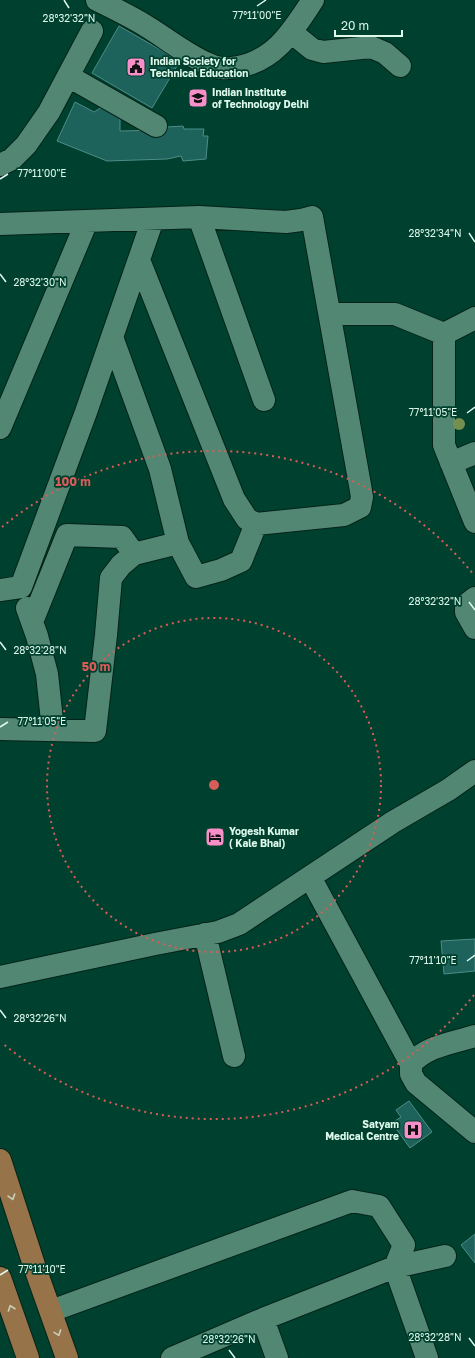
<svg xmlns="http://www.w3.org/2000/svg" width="475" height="1358" font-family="'Golos Text',sans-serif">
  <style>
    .building { fill: #1e625c; stroke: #4d8d87 }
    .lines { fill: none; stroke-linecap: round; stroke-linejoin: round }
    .minor-casing { stroke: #052319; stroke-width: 24 }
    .major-casing { stroke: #052319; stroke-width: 24 }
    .minor { stroke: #528873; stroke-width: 22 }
    .major { stroke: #97734a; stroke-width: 22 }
    .tree { fill: #75904e }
    .oneway { stroke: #c8d1bb }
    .ticks { fill: none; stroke: #ddf9ec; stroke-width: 1.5 }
    .ring { fill: none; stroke: #d85c59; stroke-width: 2; stroke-dasharray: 2 4 }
    .labels { text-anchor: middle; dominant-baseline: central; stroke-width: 3.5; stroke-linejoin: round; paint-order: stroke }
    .poi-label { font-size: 10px; font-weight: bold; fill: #ddf9ec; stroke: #00402e; text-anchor: start }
    .ticks-label { font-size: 10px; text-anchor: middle; fill: #ddf9ec; stroke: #00402e; stroke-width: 3.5; stroke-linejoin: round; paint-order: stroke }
    .centre { fill: #d85c59; stroke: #00402e; stroke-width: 2 }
    .ring-label { font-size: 12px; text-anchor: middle; font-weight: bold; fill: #d85c59; stroke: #00402e; stroke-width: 3.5; stroke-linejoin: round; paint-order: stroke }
  </style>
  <rect width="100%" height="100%" fill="#00402e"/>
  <path class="building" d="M119 26 180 61 152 108 92 73Z
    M75 102 94 112 102 107 120 114V131L165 130 167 127 183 126 184 129H204L203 136H208L206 159 183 161 181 156 167 159 107 161 57 141Z
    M475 939V971L444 974 441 941Z
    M409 1101 432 1132 410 1148 392 1123 401 1117 396 1110Z
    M475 1234V1263L461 1245Z"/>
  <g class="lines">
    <g class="minor-casing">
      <path id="minor" d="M97 0C113 8 130 16 146 26 166 38 184 53 206 63 217 69 226 69 238 67 276 60 293 30 313 0
        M291 32 312 49 323 52 371 47 385 53 400 66
        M68 76 156 126
        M0 165 12 159 26 145 49 112 92 31
        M199 217 264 400
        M0 224 199 217 286 222 301 220 312 217 360 485 362 497 360 507 344 515 256 524 247 519 234 499 139 260
        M330 314H395L444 334V445L475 522
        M444 334 475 318
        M112 337 160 469 178 543
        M0 428 87 221
        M451 463 475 453
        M0 590 21 587 86 412 153 219
        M475 598 466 605V612L475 628
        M27 608 37 636 47 674 53 730
        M32 622 67 535 122 537 134 554
        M0 729 95 731 106 635 111 578 121 565 134 554 178 543 196 577 221 570 241 561 256 524
        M310 877 411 1064
        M205 934 234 1056
        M0 977 155 944 218 932 239 924 393 822 448 790 475 771
        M475 1036C453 1043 426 1046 411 1064V1074L416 1083 475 1132
        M395 1267 445 1256
        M51 1311 352 1201 379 1206 404 1245 395 1267
        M263 1319 277 1358
        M172 1358 263 1319 395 1267 427 1358"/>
    </g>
    <g class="major-casing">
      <path id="major" d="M0 1160 35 1268 67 1358
        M0 1278 28 1358"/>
    </g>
    <use href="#minor" class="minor"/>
    <use href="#major" class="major"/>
  </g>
  <circle class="tree" cx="459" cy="424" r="6"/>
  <defs><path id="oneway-chevron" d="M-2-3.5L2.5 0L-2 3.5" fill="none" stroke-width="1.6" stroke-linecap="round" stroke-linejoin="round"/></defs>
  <g class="oneway">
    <use href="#oneway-chevron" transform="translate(12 1197) rotate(72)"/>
    <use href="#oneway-chevron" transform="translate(11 1308) rotate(-109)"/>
    <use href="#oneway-chevron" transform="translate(58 1333) rotate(70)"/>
  </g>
  <path class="ticks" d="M64 0 69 8M257 6 266 0M0 179 8 174M469 233 475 242M0 274 6 282M467 413 475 407M469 602 475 610M0 642 6 650M0 727 8 722M467 961 475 955M0 1010 6 1018M0 1275 8 1270M469 1338 475 1346M229 1350 235 1358"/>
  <g class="ring">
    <circle cx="214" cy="785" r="167"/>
    <path d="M474 995A334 334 0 0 1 2 1043M2 527A334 334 0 0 1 474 575"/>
  </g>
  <defs>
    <g id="civic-square" transform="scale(1)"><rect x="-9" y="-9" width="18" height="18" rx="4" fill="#f98fc9" stroke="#00402e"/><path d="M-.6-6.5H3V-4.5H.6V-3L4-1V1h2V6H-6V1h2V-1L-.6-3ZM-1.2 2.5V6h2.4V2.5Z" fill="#111"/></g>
    <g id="university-square" transform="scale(1)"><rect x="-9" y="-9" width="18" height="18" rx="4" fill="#f98fc9" stroke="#00402e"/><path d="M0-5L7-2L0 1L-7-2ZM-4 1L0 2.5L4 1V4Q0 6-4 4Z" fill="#111"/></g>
    <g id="hotel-square" transform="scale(1)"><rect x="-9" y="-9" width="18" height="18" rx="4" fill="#f98fc9" stroke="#00402e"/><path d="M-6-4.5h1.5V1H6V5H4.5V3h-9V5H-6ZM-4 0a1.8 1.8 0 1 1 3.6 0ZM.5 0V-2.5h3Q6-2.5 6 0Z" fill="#111"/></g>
    <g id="hospital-square" transform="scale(1)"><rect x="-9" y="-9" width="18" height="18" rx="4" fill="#f98fc9" stroke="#00402e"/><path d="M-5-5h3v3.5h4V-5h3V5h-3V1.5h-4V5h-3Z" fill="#111"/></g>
  </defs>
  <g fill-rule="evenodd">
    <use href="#civic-square" x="136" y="67"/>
    <use href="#university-square" x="198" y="98"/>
    <use href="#hotel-square" x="215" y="837"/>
    <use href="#hospital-square" x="413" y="1130"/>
  </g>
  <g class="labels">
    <g class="poi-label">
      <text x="150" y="61">Indian Society for<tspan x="150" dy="12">Technical Education</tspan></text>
      <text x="212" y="92">Indian Institute<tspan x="212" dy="12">of Technology Delhi</tspan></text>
      <text x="229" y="831">Yogesh Kumar<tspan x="229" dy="12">( Kale Bhai)</tspan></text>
      <text x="399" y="1124" text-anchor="end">Satyam<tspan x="399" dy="12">Medical Centre</tspan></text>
    </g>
  </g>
  <g class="ticks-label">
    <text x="257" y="19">77°11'00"E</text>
    <text x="69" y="22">28°32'32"N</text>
    <text x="42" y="177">77°11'00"E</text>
    <text x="435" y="237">28°32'34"N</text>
    <text x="40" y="286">28°32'30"N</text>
    <text x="433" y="416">77°11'05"E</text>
    <text x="435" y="605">28°32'32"N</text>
    <text x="40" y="654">28°32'28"N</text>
    <text x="42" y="725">77°11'05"E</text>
    <text x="433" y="964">77°11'10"E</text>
    <text x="40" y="1022">28°32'26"N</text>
    <text x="42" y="1273">77°11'10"E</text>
    <text x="435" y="1341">28°32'28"N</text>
    <text x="229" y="1343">28°32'26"N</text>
  </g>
  <circle cx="214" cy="785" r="6" class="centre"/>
  <g class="ring-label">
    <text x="73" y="486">100 m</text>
    <text x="96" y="671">50 m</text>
  </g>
  <path d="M335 30v6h67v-6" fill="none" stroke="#ddf9ec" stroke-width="2"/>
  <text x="341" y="30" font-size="12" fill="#ddf9ec" stroke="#00402e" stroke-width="3" paint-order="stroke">20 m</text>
</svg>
